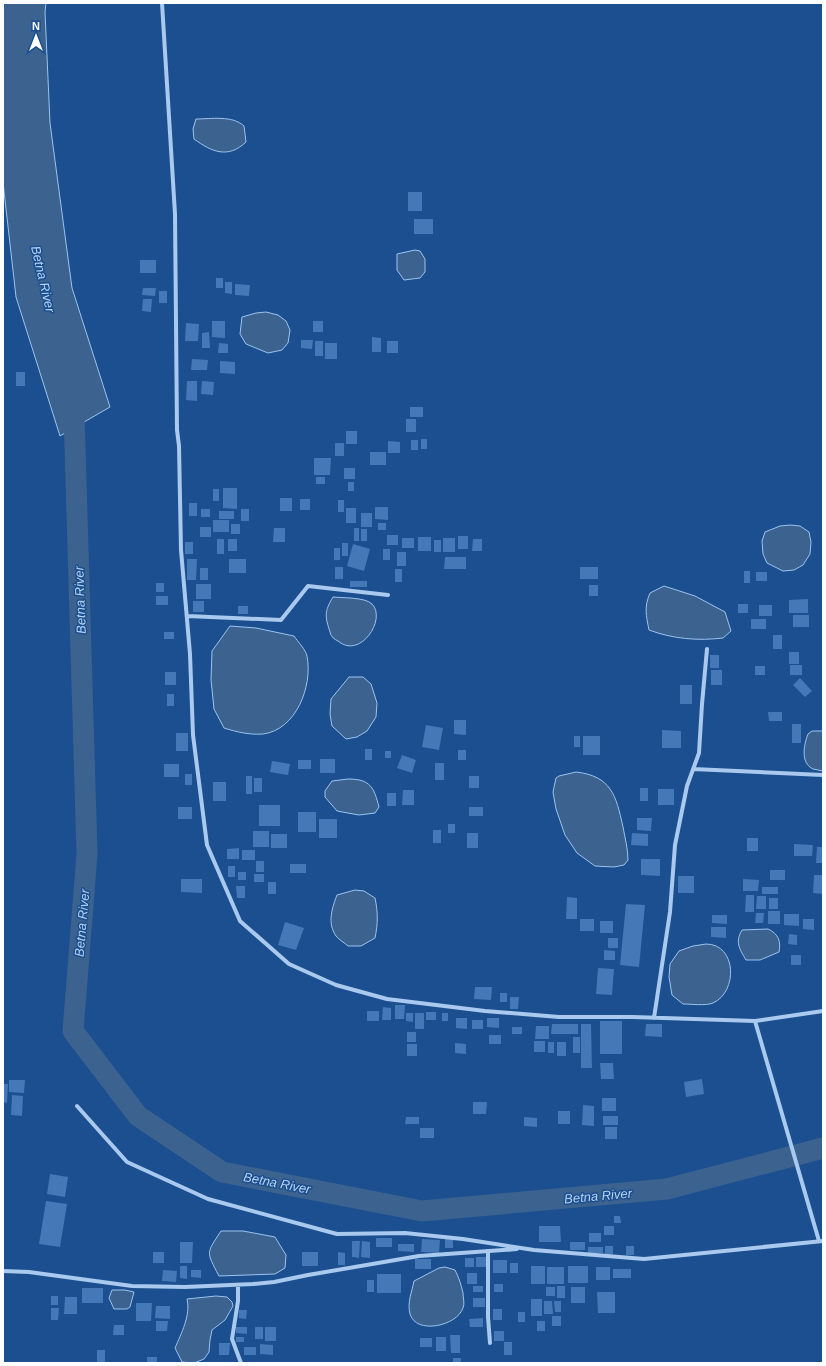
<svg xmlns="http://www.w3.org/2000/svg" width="826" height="1366" font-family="Arial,sans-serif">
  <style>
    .water { fill: #3c6290; stroke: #9cc4f0 }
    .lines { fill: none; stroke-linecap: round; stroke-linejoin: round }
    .river { stroke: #3c6290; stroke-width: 21 }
    .building { fill: #4478b7 }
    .street { stroke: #a9c9ee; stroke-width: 4 }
    .labels { text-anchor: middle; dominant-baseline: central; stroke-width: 3; stroke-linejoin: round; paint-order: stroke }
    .water-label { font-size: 13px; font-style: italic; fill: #b5d3f5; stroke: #1b4f8f }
  </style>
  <rect width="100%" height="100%" fill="#1b4f8f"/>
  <path class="water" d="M3 3H46L45 12 50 123 72 288 110 407 60 436 16 297 3 182Z
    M196 119C211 119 232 115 244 126L246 142C228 159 212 152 194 139L193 129Z
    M415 250 420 251 425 259V272L420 278 404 280 397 270V254Z
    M266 312 278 315 286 321 290 330 288 343 282 350 268 353 246 344 240 334 242 317 256 313Z
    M790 525 800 526 809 532 811 542 810 554 803 565 794 570 783 571 767 563 763 554 762 541 765 532 780 526Z
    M664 586 695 596 725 612 731 631 723 638C698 641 673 639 649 630 646 615 644 607 650 593Z
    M333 597C342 598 365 597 372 604 387 619 360 660 338 641 334 639 331 637 330 632 325 616 324 612 333 597Z
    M230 626 256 628 294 636C298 642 306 650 307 656 313 686 296 730 263 734 249 735 237 732 224 728L214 709 211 680 212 651Z
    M349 677H363L371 684 377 703 376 717 367 731 357 737 346 739 332 726 330 714 331 699Z
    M812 731H823V771C820 770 816 770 813 769 800 763 804 744 808 734Z
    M576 772C611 776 616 795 623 827 625 838 628 849 628 860L624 865 614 867 595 866 577 853 565 835 556 809 553 792 556 778 559 776Z
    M348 779C371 779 374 788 379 807L375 813 359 815 337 811 325 797V791L332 781Z
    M355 890 364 891 375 898C378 912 378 924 375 938L361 946H348C345 943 339 940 336 936 327 923 332 908 337 895Z
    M768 929C779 934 781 942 779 952L760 960H746C739 948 735 942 742 930Z
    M706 944C737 944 738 992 713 1003 706 1006 691 1004 683 1004L672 995 669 977 670 964 679 951 693 946Z
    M221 1231H243L275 1237 286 1255 285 1268 275 1274 219 1276C206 1251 206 1254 221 1231Z
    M445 1267 455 1270C459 1278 461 1284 463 1293 463 1298 465 1304 463 1308 457 1326 416 1335 410 1314 407 1302 412 1292 414 1281L439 1268Z
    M112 1290H125L134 1292 130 1307 127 1309H114L109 1298Z
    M216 1296 227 1297 232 1302 233 1306 225 1320 212 1330 210 1340 209 1352 204 1359 194 1363 182 1362 175 1348C181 1334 191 1315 187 1299Z"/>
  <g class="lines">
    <path class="river" d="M71 400 74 413 87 854 73 1031 138 1116 222 1172 422 1211 667 1189 823 1148"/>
  </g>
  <path class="building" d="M408 192H422V211H408Z
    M414 219H433V234H414Z
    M140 260H156V273H140Z
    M216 278H223V288H216Z
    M225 282H232V294L225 293Z
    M235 284 250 285 249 296 235 295Z
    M143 288H156L155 296 142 295Z
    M159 291H167V303H159Z
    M143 299H152L151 312 142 311Z
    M212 321H225V338L212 337Z
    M313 321H323V332H313Z
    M186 323 199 324 198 341H185Z
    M209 332 210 348H202V333Z
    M372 337 381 338V352H372Z
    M301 340H313L312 349 301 348Z
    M315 341H323V356H315Z
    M387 341H398V353H387Z
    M219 343 228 344V353H218Z
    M325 343H337V359H325Z
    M192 359 208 360 207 370H191Z
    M220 361 235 362V374L220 373Z
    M16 372H25V386H16Z
    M187 381H197V401L186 400Z
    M202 381 214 382 213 395 201 394Z
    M410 407H423V417H410Z
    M406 419H416V432H406Z
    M346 431H357V444H346Z
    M421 439H427V449H421Z
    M411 440H418V450H411Z
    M388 441 400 442V453H388Z
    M335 443H344V456H335Z
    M370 452H386V465H370Z
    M314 458H331L330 475H314Z
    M344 468H355V479H344Z
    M316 477H325V484H316Z
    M348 482H354V491H348Z
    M223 488H237V509L223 508Z
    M213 489H219V501H213Z
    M280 498H292V511H280Z
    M300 499H310V510H300Z
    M338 500H344V512H338Z
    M189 503H197V516H189Z
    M375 507H388V520L375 519Z
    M346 508H356V523H346Z
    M201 509H210V517H201Z
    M241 509H249V521H241Z
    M219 511H234V519H219Z
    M361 513H372V527H361Z
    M213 520H229V532H213Z
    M378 523H386V530H378Z
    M231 524H240V534H231Z
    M200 527H211V537H200Z
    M274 528H285V542H273Z
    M354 528H359V541H354Z
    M361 529H367V541H361Z
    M387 535H398V545H387Z
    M458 536H468V549H458Z
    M418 537H431V551H418Z
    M402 538H414V548H402Z
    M443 538H455V552H443Z
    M217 539H224V554H217Z
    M228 539H237V551H228Z
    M473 539H482V551H472Z
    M434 540H441V552H434Z
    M185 542H193V554H185Z
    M342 543H348V556H342Z
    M353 544 370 549 364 571 347 566Z
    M334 548H340V560H334Z
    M383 549H390V560H383Z
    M397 552H406V566H397Z
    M445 557H466V569H444Z
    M187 559H197L196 580H187Z
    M229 559H246V573H229Z
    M335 567H343V579H335Z
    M580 567H598V579H580Z
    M200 568H208V580H200Z
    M395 569H402V582H395Z
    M744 571H750V583H744Z
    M756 572H767V581H756Z
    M350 581H367V587H350Z
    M156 583H164V592H156Z
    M196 584H211V599H196Z
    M589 585H598V596H589Z
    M156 596H168V605H156Z
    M808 599V613H789V600Z
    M193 601H204V612H193Z
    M738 604H748V613H738Z
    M759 605H772V616H759Z
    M238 606H248V614H238Z
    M793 615H809V627H793Z
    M751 619H766V629H751Z
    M164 632H174V639H164Z
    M773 635H782V649H773Z
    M789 652H799V664H789Z
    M710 655H719V668H710Z
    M790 665H802V675H790Z
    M755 666H765V675H755Z
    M711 670H722V685H711Z
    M165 672H176V685H165Z
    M800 678 812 691 805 697 793 685Z
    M680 685H692V704H680Z
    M167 694H174V706H167Z
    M768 712H782V721H769Z
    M454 720H466V735L454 734Z
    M792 724H801V743H792Z
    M426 725 443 728 439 750 422 747Z
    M662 730 681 731V748H662Z
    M176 733H188V751H176Z
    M574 736H580V747H574Z
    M583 736H600V755H583Z
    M365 749H372V760H365Z
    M458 750H466V760H458Z
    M385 751H391V758H385Z
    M402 755 416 760 412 773 397 768Z
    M320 759H335V773H320Z
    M298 760H311V769H298Z
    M272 761 290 764 288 775 270 772Z
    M435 763H444V780H435Z
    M164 764H179V777H164Z
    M185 774H192V785H185Z
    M246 776H252V794H246Z
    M469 776H479V788H469Z
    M254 778H262V792H254Z
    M213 782H226V801H213Z
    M640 788H648V801H640Z
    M658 789H674V805H658Z
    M403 790H414V805H402Z
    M387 793H396V806H387Z
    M259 805H280V826H259Z
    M178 807H192V819H178Z
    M469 807H483V816H469Z
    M298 812H316V832H298Z
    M637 818H652L651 831 637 830Z
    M319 819H337V838H319Z
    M448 824H455V833H448Z
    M433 830H441V843H433Z
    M253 831H269V847H253Z
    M467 833H478V848H467Z
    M632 833 648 834V846L631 845Z
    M271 834H287V848H271Z
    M747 838H758V851H747Z
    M794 844 813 845 812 856H794Z
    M817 847H823V863H816Z
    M239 848V859H227V849Z
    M242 850H255V860H242Z
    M641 859H660V876L641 875Z
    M256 861H264V872H256Z
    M290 864H306V873H290Z
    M228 866H235V877H228Z
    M770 870H785V880H770Z
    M238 872H246V880H238Z
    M254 874H264V882H254Z
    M814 875H823V894L813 893Z
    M678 876H694V893H678Z
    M181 879H202V893L181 892Z
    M743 879 759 880 758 891H743Z
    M268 882H276V894H268Z
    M236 886H245V898H237Z
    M762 887H778V894H762Z
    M746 895H754V912H745Z
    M757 896H766V909H756Z
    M567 897 577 898V919H566Z
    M769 898H778V909H769Z
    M626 904 645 905 639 967 620 965Z
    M768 911H780V924H768Z
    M756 913H764L763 923H755Z
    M784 914H799V926L784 925Z
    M712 915H727V924L712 923Z
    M580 919H594V931H580Z
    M803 919H814V930L803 929Z
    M600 921H613V933H600Z
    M285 922 304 928 296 950 278 945Z
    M711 927H726V938L711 937Z
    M789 934 797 935V945L788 944Z
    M608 938H618V948H608Z
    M604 950 615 951V960H604Z
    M791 955H801V965H791Z
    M598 968 614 969 612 995 596 994Z
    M475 987H492L491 1000 474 999Z
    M500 993H507V1002H500Z
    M510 997H519L518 1009H510Z
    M395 1005H405L404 1019H395Z
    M383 1007 391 1008V1020H382Z
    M367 1011H379V1021H367Z
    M426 1012H436V1020H426Z
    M406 1013H413V1022L406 1021Z
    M415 1013H424V1029H415Z
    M442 1013H448V1021H442Z
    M456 1018H467V1029L456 1028Z
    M487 1018H499V1028L487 1027Z
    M472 1020H483V1029H472Z
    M600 1021H622V1054H600Z
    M552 1024H578V1034H551Z
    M581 1024H591L592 1068H581Z
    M646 1024H662V1037L645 1036Z
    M536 1026H549V1039H535Z
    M512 1027H522V1034H512Z
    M407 1032H416V1042H407Z
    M489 1035H501V1044H489Z
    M573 1037H580V1053H573Z
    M534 1041H545V1052H534Z
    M548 1042H554V1053H548Z
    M557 1042H566V1056H557Z
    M455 1043 466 1044V1054L455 1053Z
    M407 1044H417V1056H407Z
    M600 1063H613L614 1079H601Z
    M702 1079 704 1094 686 1097 684 1082Z
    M9 1080H25L24 1093 9 1092Z
    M3 1084H8L7 1103 3 1102Z
    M12 1095 23 1096 22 1116 11 1115Z
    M602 1098H616V1111H602Z
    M473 1102H487L486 1114H473Z
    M583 1105 594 1106V1126L582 1125Z
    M558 1111H570V1124H558Z
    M603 1116H618V1125H603Z
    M406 1117H419V1124H405Z
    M524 1117 537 1118V1127L524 1126Z
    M605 1127H617V1139H605Z
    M420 1128H434V1138H420Z
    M50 1174 68 1177 65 1197 47 1194Z
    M46 1201 67 1204 60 1247 39 1244Z
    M614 1216H620L621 1223H614Z
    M539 1226H560L561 1242H539Z
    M604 1226H614V1235H604Z
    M589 1233H601V1242H589Z
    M376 1238H392V1247H376Z
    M422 1239 440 1240 439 1253 421 1252Z
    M445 1239H453V1248H445Z
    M352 1241H360L359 1258 352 1257Z
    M362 1241 370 1242V1258L361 1257Z
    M180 1242H193L192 1263H180Z
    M570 1242H585V1250H570Z
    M398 1244H414V1252L398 1251Z
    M605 1246H613V1254H605Z
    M626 1246H634V1255H626Z
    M588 1247H603V1253H588Z
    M153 1252H164V1263H153Z
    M302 1252H318V1266H302Z
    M338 1252 345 1253V1265H338Z
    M476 1257H486V1267H476Z
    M465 1258H474V1267H465Z
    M415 1259H431V1269H415Z
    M493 1260H507V1273H493Z
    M510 1263H518V1273H510Z
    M180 1266H187V1279L180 1278Z
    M531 1266H545V1284H531Z
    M568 1266H588V1283H568Z
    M547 1267H564V1284H547Z
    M596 1267H610V1280H596Z
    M613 1269H631V1278H613Z
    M163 1270 177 1271 176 1282 162 1281Z
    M191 1270H201V1278L191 1277Z
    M467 1273H477V1284H467Z
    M377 1274H401V1293H377Z
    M367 1280H374V1292H367Z
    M494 1284H503V1292H494Z
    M473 1286H483V1292H473Z
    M557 1286H565V1298H557Z
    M546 1287H555V1296H546Z
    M571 1287H585V1303H571Z
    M82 1288H103V1303H82Z
    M597 1292H615V1313H598Z
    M51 1296H58V1305H51Z
    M65 1297H77V1314H64Z
    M473 1298H485V1307H473Z
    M531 1299H542V1316H531Z
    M544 1301H552L553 1314H544Z
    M554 1301H561V1312H555Z
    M136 1303H152L151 1321H136Z
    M156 1306H170V1319L155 1318Z
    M51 1308H59L58 1320H51Z
    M493 1309H502V1320H493Z
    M239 1310H247L246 1319 239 1318Z
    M518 1312H525V1322H518Z
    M552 1316H561V1326H552Z
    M483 1318V1327H470L469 1319Z
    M156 1321H168L167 1331H156Z
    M537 1321H545V1331H537Z
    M114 1325H124V1335H113Z
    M236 1327H247V1334L236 1333Z
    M255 1327H263V1339H255Z
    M265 1327H276V1341H265Z
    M494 1331H504V1341H494Z
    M450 1335H460V1353H451Z
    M236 1337H244V1342H236Z
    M436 1337H446V1351H436Z
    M420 1338H432V1347H420Z
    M504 1342H512V1355H504Z
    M219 1343H230L229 1355H219Z
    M260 1344 273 1345V1355L260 1354Z
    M244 1347H256V1355H244Z
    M97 1350H105V1362H97Z
    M147 1357H157V1363H147Z
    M453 1358H461V1363H453Z"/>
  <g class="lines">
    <path class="street" d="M162 3 175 214 177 430 179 446 181 550 190 654 193 735 207 845 240 921 289 964 336 985 387 999 485 1011 559 1017H633L755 1021 823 1011
      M187 616 281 620 308 586 388 595
      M693 769 823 775
      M654 1018 670 912 675 845 687 786 699 753 702 704 707 649
      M755 1021 819 1241
      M77 1106 127 1162 208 1199 337 1234 405 1233 463 1239 534 1250 644 1259 823 1241
      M488 1251V1317L490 1343
      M3 1271 29 1272 132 1286 185 1287 253 1284 274 1282 308 1275 419 1256 517 1249
      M238 1285V1301L232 1339 241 1363"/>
  </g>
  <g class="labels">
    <g class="water-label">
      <text transform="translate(43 279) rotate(77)">Betna River</text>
      <text transform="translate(80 600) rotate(-92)">Betna River</text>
      <text transform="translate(82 923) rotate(-85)">Betna River</text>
      <text transform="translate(277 1183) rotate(11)">Betna River</text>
      <text transform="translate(598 1196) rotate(-5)">Betna River</text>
    </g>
  </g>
  <rect width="826" height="1366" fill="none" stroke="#ffffff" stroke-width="8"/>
  <g transform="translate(36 36)" stroke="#1b4f8f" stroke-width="3" paint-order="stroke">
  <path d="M0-3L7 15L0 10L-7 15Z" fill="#ffffff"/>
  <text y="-6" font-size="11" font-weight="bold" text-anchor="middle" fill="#ffffff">N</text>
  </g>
</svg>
